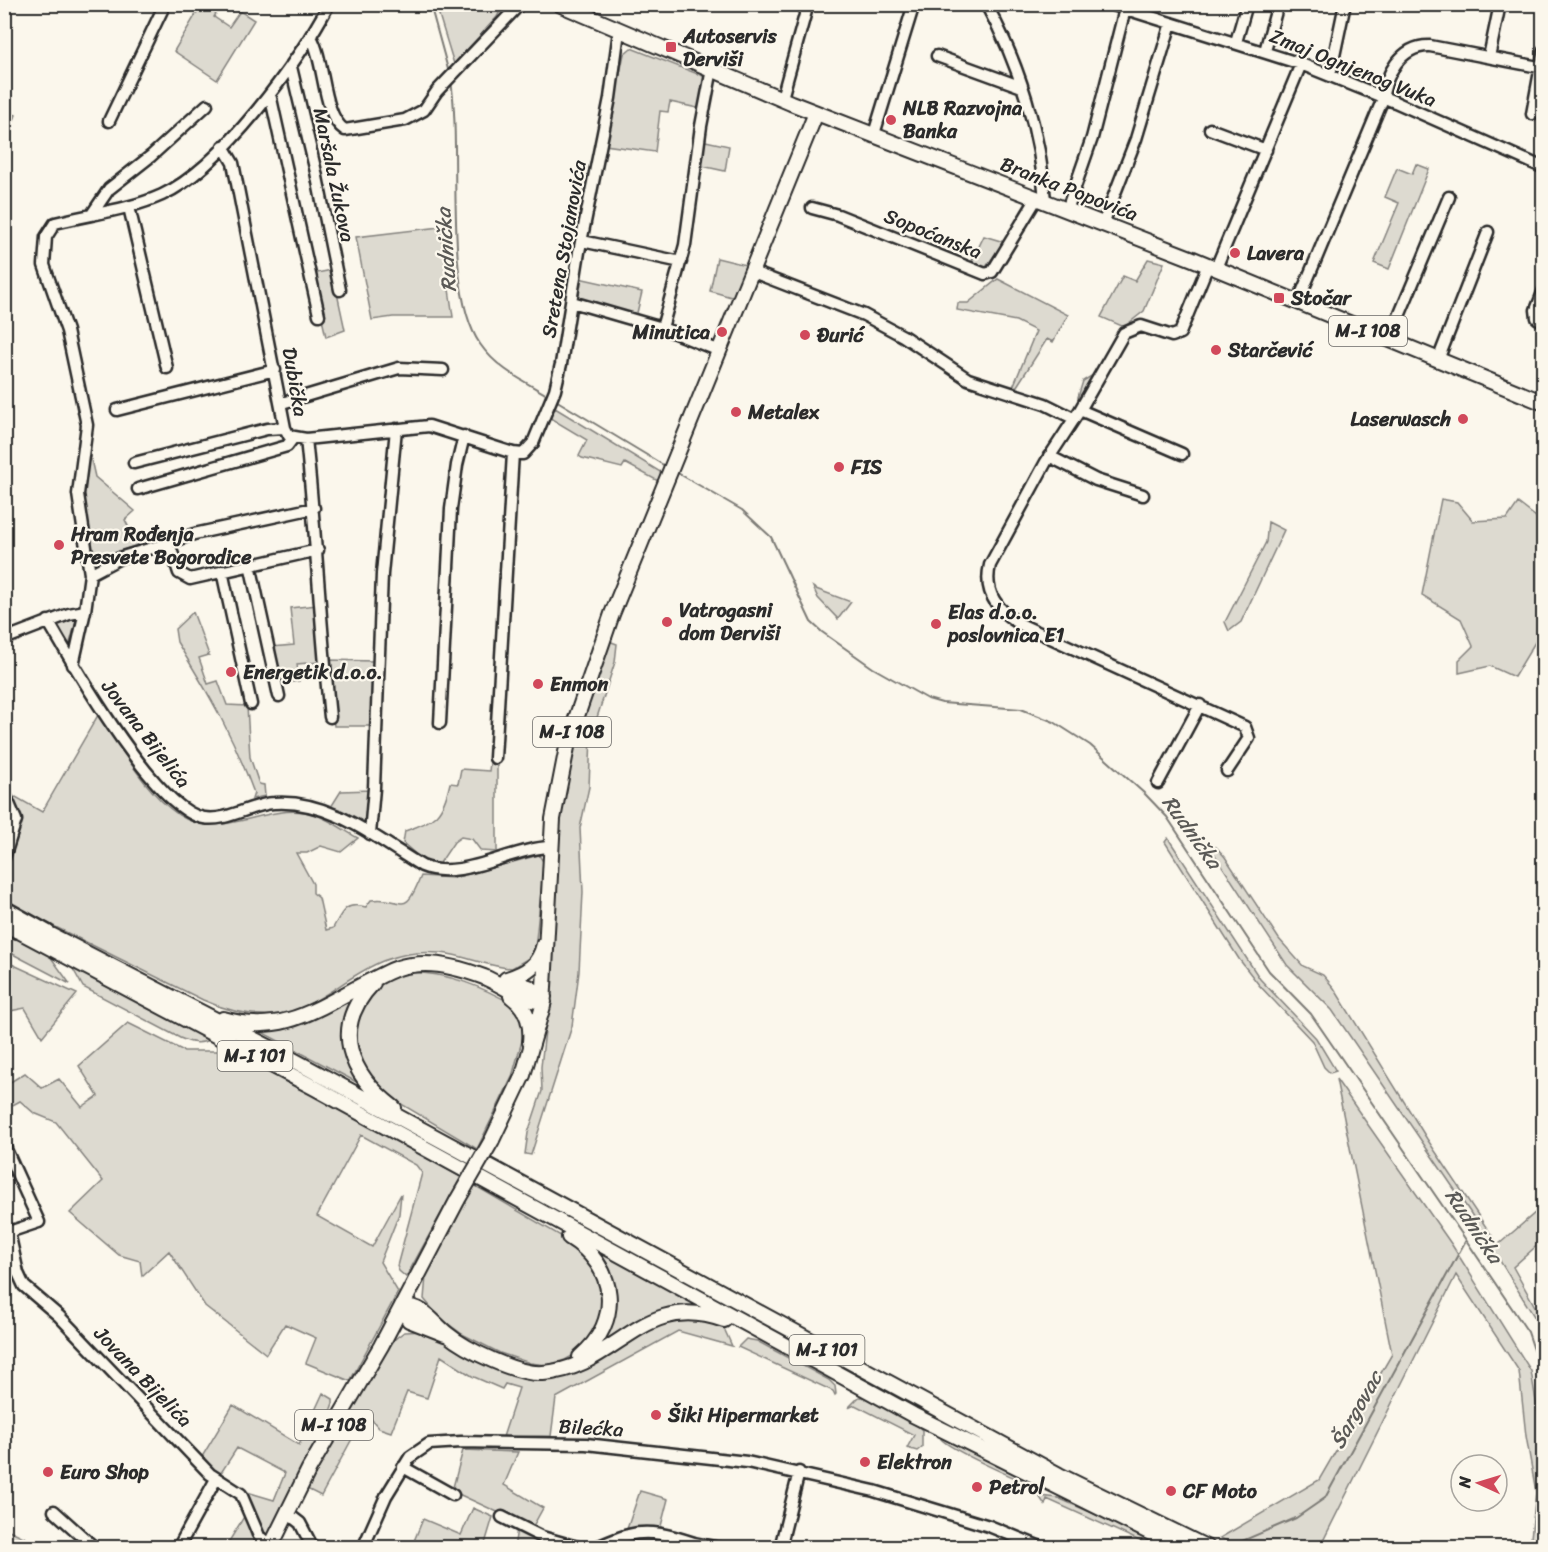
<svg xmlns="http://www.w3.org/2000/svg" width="1548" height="1552" font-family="Sriracha,sans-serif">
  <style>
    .green { fill: #dddad0; stroke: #84827e; stroke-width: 1.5 }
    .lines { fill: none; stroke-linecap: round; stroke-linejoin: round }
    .stream { stroke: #7b7a75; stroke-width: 2 }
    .minor-casing { stroke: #2b2b2b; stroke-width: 15 }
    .major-casing { stroke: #2b2b2b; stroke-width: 18 }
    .highway-casing { stroke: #2b2b2b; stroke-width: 20 }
    .minor { stroke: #fbf7ec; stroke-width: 10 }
    .major { stroke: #fbf7ec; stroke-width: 14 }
    .highway { stroke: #fbf7ec; stroke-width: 15 }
    .major-bridge-casing { stroke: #2b2b2b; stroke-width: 18; stroke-linecap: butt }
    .major-bridge { stroke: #fbf7ec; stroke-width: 14 }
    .poi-dot { fill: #d1495b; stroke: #fbf7ec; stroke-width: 2 }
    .labels { text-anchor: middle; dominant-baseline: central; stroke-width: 4.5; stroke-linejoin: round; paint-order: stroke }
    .shield { fill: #fbf7ec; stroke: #696865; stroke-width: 1.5 }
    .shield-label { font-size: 18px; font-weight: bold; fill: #2b2b2b }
    .poi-label { font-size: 20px; font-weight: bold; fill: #2b2b2b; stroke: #fbf7ec; text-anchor: start }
    .street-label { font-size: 20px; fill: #2b2b2b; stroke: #fbf7ec }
    .water-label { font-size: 21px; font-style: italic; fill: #5a5956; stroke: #fbf7ec }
  </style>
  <rect width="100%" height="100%" fill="#fbf7ec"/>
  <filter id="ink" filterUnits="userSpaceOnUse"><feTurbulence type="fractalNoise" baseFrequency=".0167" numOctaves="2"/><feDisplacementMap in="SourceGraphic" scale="12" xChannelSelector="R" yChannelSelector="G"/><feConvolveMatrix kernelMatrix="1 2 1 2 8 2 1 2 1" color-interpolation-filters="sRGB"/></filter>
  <g filter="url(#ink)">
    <path class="green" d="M202 4 221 5 214 17 229 27 240 11 254 20 217 80 174 51Z
      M436 5 503 4V5L497 17 454 64Z
      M631 48 703 76 706 80 702 109 670 102 668 112 660 111 655 152 605 145 624 54Z
      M5 111 16 115 5 143Z
      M701 140 729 146 725 171 697 165Z
      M1416 164 1429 169 1389 269 1374 263 1399 203 1385 197 1397 168 1412 174Z
      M440 227 453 317H393L372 320 356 237Z
      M984 236 1004 242 986 267 973 262 970 265Z
      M717 258 750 266 735 298 710 291Z
      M1148 259 1164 263 1144 311 1124 327 1101 317 1123 276 1135 281Z
      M332 270 345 330 326 337 312 274Z
      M579 278 642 292 636 317 582 301 576 295Z
      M998 279 1068 315 1053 342 1047 339 1017 386 1013 387 1036 331 1016 321 957 310 958 303H968Z
      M1098 372 1079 409 1078 397 1083 381Z
      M555 408 662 473 658 481 625 463 622 468 582 458 579 456 587 440 550 418Z
      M90 455 95 477 135 511 125 520 138 545 111 554 93 567 91 535 82 490Z
      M1441 499 1457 502 1473 521 1507 519 1518 503 1536 517 1543 529V629L1514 677 1490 666 1459 673V660L1473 646 1461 619 1422 595Z
      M1268 522 1284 530 1241 622 1229 631 1225 622 1266 542Z
      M813 587 816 589 851 602 838 619 818 598Z
      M317 605 320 662 297 664 299 681 278 684 271 647 294 645 290 608Z
      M193 612 209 655 199 658 208 684 218 681 227 705 247 706 250 757 259 784 264 785 265 796 252 799 254 793C233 735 209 694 177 642L175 629Z
      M73 619H77L69 646 57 626 58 623Z
      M609 641 617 644 615 662 591 736 589 787 580 828 583 892 579 972 572 1026 531 1155 525 1154 528 1133 542 1091 541 1067 552 966 559 799 573 742Z
      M328 660 374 661 372 726H334Z
      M98 715C122 748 145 793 179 815 218 841 262 806 304 812 322 814 342 829 358 838L341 852 321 846 307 853H296L313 884V893L319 898 326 930 333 928C342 912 345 901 366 907L371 900C404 895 403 921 421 876L454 878 539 855 544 863 535 949 529 958 512 968C487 967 465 955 440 953 375 947 348 987 294 1012 263 1019 232 1013 203 1000L5 902V864L18 813 13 798 16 797 42 812Z
      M490 763H497V852L481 851 472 839 461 837 454 842 438 866 428 865 403 843 405 831C435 821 443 815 450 783L458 784 461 769 489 771Z
      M371 790 366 825 363 826 331 807 341 791Z
      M1168 838 1260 979 1316 1038 1336 1071 1330 1073 1324 1067 1312 1041 1259 985 1239 959 1165 842Z
      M1209 846 1216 847 1225 857 1279 939 1303 966 1323 975 1334 988 1427 1139 1498 1245 1543 1206V1240L1513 1267 1543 1321V1331L1470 1212 1332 1010 1287 965Z
      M4 929 50 956 70 984 5 950Z
      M5 961 77 994 42 1037 25 1008 5 1012Z
      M72 967 211 1039C200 1045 191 1043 180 1038L83 987Z
      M408 972C449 973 481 986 516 1006L525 1030 512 1077 477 1149 376 1089 363 1074 353 1031 357 1013 373 989 388 976Z
      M360 988 350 1007 364 1086 252 1027Z
      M128 1023 184 1051H233L461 1177 406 1277 399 1271 397 1266 422 1173 416 1165 361 1135 317 1216 372 1247 401 1194 399 1214 380 1262 398 1292 350 1381 306 1363 316 1338 285 1324 266 1354 205 1306 169 1251 142 1276 140 1261 119 1255 70 1213 103 1181 56 1122 34 1113 20 1101 11 1106 5 1094 4 1086 25 1073 42 1088 59 1079 82 1107 98 1096 79 1066Z
      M1336 1079 1452 1245 1531 1371 1543 1444V1547H1530L1536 1492 1526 1436 1519 1371 1456 1275 1320 1547H1241L1220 1538 1319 1480 1392 1354Z
      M474 1185 578 1246 603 1283V1319L581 1351 565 1360 547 1365 530 1363 500 1353 462 1334 439 1317 424 1299 426 1276Z
      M599 1251 709 1310 688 1308 595 1351 610 1322Z
      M675 1315 722 1324 732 1346 678 1331 556 1398 551 1436 503 1437 519 1388 505 1384 502 1389 472 1376 441 1356 427 1398 407 1392 391 1432 379 1428 366 1413 321 1496 307 1489 372 1372 395 1339 404 1332 426 1331 535 1377Z
      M746 1339 757 1341 829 1380 835 1386 836 1394 835 1395 833 1391 738 1347Z
      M323 1393 333 1399V1403L317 1448 269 1536C255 1530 252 1506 247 1492L274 1500 285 1473 237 1448 219 1476 200 1460 233 1405 299 1445Z
      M859 1397H867L909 1418 922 1430V1447L917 1451 907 1448 914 1435 855 1405 848 1408Z
      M943 1435 1033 1481V1484C1018 1481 950 1449 941 1439Z
      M463 1450 518 1452 504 1485 543 1508 532 1528 452 1491Z
      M640 1491 668 1499 660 1530 626 1532Z
      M1039 1496 1058 1498 1170 1547H1153L1047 1499 1045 1505Z
      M473 1508 493 1517 484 1547H476L460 1541 457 1547H433L414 1541 423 1519 461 1535Z
      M245 1515 251 1536 260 1547 225 1548Z
      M4 1528H5L44 1547H5Z
      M517 1529 565 1548H514Z"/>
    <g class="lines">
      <path class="stream" d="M430 4 449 73
        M451 81C462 149 443 291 480 344 497 369 524 381 549 396
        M554 399 665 466
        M676 472 742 510 771 537 811 622 822 632 873 668 928 699 942 703 1021 709 1054 722 1090 745 1145 794 1167 817 1269 971 1311 1014 1466 1240 1528 1332 1544 1380
        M1226 1548 1296 1518 1325 1498 1466 1240"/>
      <g class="minor-casing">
        <path id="minor" d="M986 4C1019 63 1041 134 1045 201
          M1110 4 1301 64 1395 102 1544 168
          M311 37C325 60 322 116 345 130L405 120 424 110 437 91 520 4
          M1236 42 1247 4
          M1265 51 1278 4
          M937 56 1022 87
          M1489 57 1500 4
          M291 67 316 172 340 290
          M1330 75 1345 4
          M270 94 319 315
          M782 98 808 4
          M1532 114 1544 50
          M109 121 165 4
          M1210 129 1266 150
          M874 134 914 4
          M223 146 233 163 285 428 289 436 306 439 429 426 513 453 523 454 533 443 555 390 561 364 579 252 610 98 619 31
          M129 207 167 368
          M812 208 838 215 985 274 992 272 1037 198
          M1067 210 1092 138 1125 9
          M92 214 109 189 151 156 207 105
          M1103 224 1136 139 1171 23
          M582 241 681 262
          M1208 265 1180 333 1172 336 1141 326 1124 333 1080 410 1046 462 990 565C983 593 998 611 1020 624L1245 727 1249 738 1227 771
          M1216 268 1301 64
          M753 272 864 315 903 336 968 379 1045 404 1073 418
          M1544 290 1536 310 1537 318 1544 322
          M572 302 662 328 720 351
          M1298 302 1382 101C1385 76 1400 45 1430 46L1544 68
          M662 328 685 245 701 126 712 69
          M1389 340 1449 197
          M1438 360 1488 232
          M282 403 399 368 443 370
          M117 410 275 370
          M1080 410 1182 454
          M306 439C316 531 320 624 330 717
          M1049 456 1096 480 1143 495
          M134 463 267 429 285 428
          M138 489 287 446 293 438
          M314 508 194 534 169 543 179 573 190 579 318 550
          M250 564 279 696
          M222 571 251 704
          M90 574 122 557 169 543
          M48 621C73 664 156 811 204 818 227 822 251 804 274 803 330 799 377 839 422 866 460 882 511 848 551 847
          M4 639 69 614 85 611 90 574 78 494 87 425 67 331 44 265 46 237 55 223C90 214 129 210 162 195 221 168 299 62 329 4
          M73 665 85 611
          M440 723 451 509 457 465 464 436
          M495 758 513 453
          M1158 783 1200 705
          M4 792 16 820 4 858
          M370 834 374 788 382 574 396 429
          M4 1145 39 1222 9 1232
          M4 1223 9 1232 18 1273 24 1286 59 1316 210 1474 241 1494 259 1536 271 1546
          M403 1467 453 1495
          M54 1511 95 1548
          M287 1513 300 1523 313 1548
          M502 1517 542 1537 581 1548
          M692 1547 694 1543 720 1548
          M178 1548 216 1479
          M363 1548 386 1496 410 1457 429 1444 461 1442 586 1444 747 1462 874 1491 989 1526 1043 1548
          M592 1548C605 1545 615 1538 628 1535 651 1529 672 1536 694 1543
          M780 1548 799 1472"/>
      </g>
      <g class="major-casing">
        <path id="major" d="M559 4 791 103 1193 259 1544 403
          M17 930 315 1088 913 1415 1181 1548
          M47 933 284 1055 1059 1475 1208 1548
          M506 979 529 987 544 997
          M507 979C527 973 539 965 544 944
          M373 983C330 1028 349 1074 394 1108
          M511 996C526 1007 532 1023 530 1042
          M223 1019C286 1037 321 1005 374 979 386 973 398 966 412 965 435 961 463 969 484 977 505 986 520 1000 544 1002
          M492 1140 523 1075 543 1006 553 819 568 742 612 614 816 113
          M569 1237C617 1266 623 1321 580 1357
          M402 1306C424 1306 431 1321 447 1334 466 1350 518 1375 543 1373 617 1368 641 1290 724 1320
          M402 1306 409 1320 445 1334
          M270 1548 309 1469 381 1346 458 1199"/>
      </g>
      <g class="highway-casing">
        <path id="highway" d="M4 909 47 933
          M4 923 17 930"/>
      </g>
      <use href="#minor" class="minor"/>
      <use href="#major" class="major"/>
      <use href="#highway" class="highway"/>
      <g class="major-bridge-casing">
        <path id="major-bridge" d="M458 1199 492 1140"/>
      </g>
      <use href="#major-bridge" class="major-bridge"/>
    </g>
  </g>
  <g class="poi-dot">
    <rect x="665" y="41" width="12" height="12" rx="3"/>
    <circle cx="891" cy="120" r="6"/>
    <circle cx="1235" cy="253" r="6"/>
    <rect x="1273" y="292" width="12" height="12" rx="3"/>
    <circle cx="722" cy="332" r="6"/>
    <circle cx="805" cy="335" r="6"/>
    <circle cx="1216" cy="350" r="6"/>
    <circle cx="736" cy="412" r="6"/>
    <circle cx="1463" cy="419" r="6"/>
    <circle cx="839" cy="467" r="6"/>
    <circle cx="59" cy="545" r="6"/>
    <circle cx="667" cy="622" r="6"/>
    <circle cx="936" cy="624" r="6"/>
    <circle cx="231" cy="672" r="6"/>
    <circle cx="538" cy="684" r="6"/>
    <circle cx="656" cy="1415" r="6"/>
    <circle cx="865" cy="1462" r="6"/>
    <circle cx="48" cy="1472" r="6"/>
    <circle cx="977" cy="1487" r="6"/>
    <circle cx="1171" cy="1491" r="6"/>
  </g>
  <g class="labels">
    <g class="shield">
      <rect x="1329" y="316" width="78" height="30" rx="4.5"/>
      <rect x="533" y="717" width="78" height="30" rx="4.5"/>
      <rect x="217.5" y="1041" width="75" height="30" rx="4.5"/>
      <rect x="789.5" y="1335" width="75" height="30" rx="4.5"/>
      <rect x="295" y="1410" width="78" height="30" rx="4.5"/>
    </g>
    <g class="shield-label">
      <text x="1368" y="331">M-I 108</text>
      <text x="572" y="732">M-I 108</text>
      <text x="255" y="1056">M-I 101</text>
      <text x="827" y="1350">M-I 101</text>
      <text x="334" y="1425">M-I 108</text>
    </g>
    <g class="poi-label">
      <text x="683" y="36">Autoservis<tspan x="683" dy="23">Derviši</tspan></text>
      <text x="903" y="108">NLB Razvojna<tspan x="903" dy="23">Banka</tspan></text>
      <text x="1247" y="253">Lavera</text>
      <text x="1291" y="298">Stočar</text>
      <text x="710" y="332" text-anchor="end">Minutica</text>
      <text x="817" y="335">Đurić</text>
      <text x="1228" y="350">Starčević</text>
      <text x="748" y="412">Metalex</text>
      <text x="1451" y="419" text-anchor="end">Laserwasch</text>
      <text x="851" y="467">FIS</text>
      <text x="71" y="534">Hram Rođenja<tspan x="71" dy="23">Presvete Bogorodice</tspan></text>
      <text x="679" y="610">Vatrogasni<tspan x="679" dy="23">dom Derviši</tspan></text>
      <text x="948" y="612">Elas d.o.o.<tspan x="948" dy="23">poslovnica E1</tspan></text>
      <text x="243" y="672">Energetik d.o.o.</text>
      <text x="550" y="684">Enmon</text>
      <text x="668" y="1415">Šiki Hipermarket</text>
      <text x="877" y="1462">Elektron</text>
      <text x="60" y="1472">Euro Shop</text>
      <text x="989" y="1487">Petrol</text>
      <text x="1183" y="1491">CF Moto</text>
    </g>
    <g class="street-label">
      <text transform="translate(1353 68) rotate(22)">Zmaj Ognjenog Vuka</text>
      <text transform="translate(334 175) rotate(78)">Maršala Žukova</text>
      <text transform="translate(1069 189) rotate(21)">Branka Popovića</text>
      <text transform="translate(933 234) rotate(22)">Sopoćanska</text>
      <text transform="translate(564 249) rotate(-80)">Sretena Stojanovića</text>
      <text transform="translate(295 382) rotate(80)">Dubička</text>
      <text transform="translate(146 734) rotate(52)">Jovana Bijelića</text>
      <text transform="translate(143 1377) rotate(46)">Jovana Bijelića</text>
      <text transform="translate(591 1428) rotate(3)">Bilećka</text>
    </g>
    <g class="water-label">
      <text transform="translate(446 250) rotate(-94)">Rudnička</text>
      <text transform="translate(1192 832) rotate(54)">Rudnička</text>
      <text transform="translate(1474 1226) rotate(56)">Rudnička</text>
      <text transform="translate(1356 1410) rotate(-61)">Šargovac</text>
    </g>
  </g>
  <rect width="1548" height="1552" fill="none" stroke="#fbf7ec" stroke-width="24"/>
  <rect x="12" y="12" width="1524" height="1528" fill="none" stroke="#2b2b2b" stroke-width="2" filter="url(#ink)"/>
  <g transform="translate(1479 1483) rotate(274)"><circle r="28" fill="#fbf7ec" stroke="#a8a59f" stroke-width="1.5"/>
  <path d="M0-4.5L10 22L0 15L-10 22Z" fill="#d1495b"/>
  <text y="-9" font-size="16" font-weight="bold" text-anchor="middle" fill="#2b2b2b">N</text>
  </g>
</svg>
